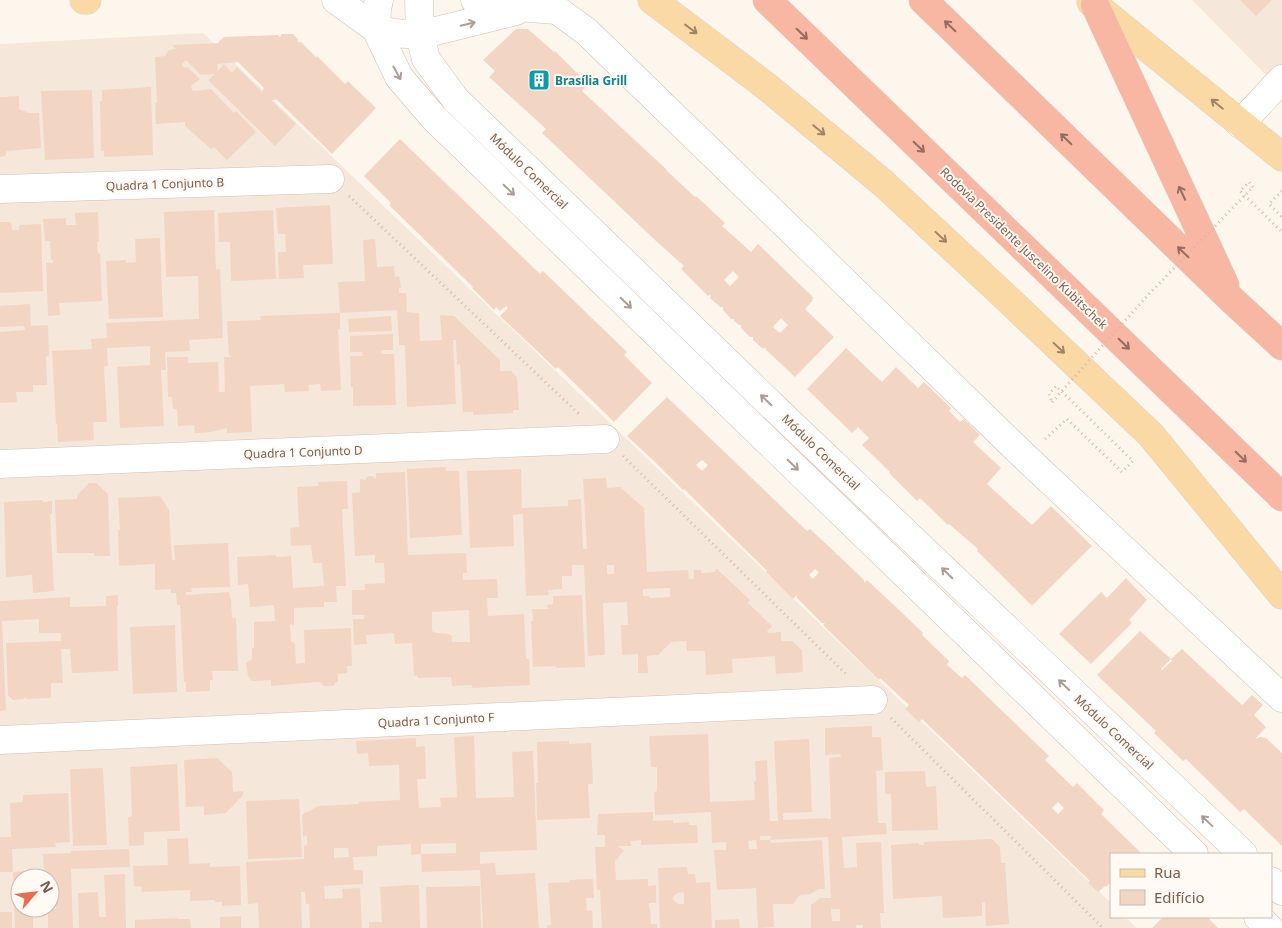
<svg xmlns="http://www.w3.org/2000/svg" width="1282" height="928" font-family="'Noto Sans',sans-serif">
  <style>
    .residential { fill: #f5e8da; fill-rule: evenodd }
    .building { fill: #f3d5c3; fill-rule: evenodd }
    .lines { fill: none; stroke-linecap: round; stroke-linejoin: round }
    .minor-casing { stroke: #d1beb0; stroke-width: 29 }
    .major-casing { stroke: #dad1cd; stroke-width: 29 }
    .highway-casing { stroke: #dad1cd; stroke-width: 29 }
    .path { stroke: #d9b8a5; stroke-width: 3; stroke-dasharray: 1 4; stroke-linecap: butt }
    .minor { stroke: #fff; stroke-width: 28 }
    .major { stroke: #fbd9a5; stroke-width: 28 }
    .highway { stroke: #f7b7a3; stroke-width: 28 }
    .path-bridge { stroke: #d9b8a5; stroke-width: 3; stroke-dasharray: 1 4; stroke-linecap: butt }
    .oneway { stroke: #af9d94 }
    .oneway2 { stroke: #936e5e }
    .oneway3 { stroke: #a18267 }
    .labels { text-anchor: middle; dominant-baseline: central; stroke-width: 4; stroke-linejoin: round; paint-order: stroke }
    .culture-label { font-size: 12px; font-weight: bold; fill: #0d838f; stroke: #fffaf3; text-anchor: start }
    .street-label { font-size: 12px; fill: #7a5c4d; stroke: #fffaf3 }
  </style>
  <rect width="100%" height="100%" fill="#fdf6ec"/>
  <path class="residential" d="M1192 0H1282V91Z
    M203 33 1111 903V917H1125L1137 928H0V44ZM20 878H50V908H20Z"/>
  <path class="building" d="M1240 0H1272L1256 16Z
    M516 29H528L554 52 555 51 588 84 582 91 667 170H666L695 197 696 196 725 223 722 226 751 252 758 244 814 298 811 300H813L805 309 834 337 795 377 765 349 767 348H762L753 340V337H750L741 328V325H739L734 321V319H731L723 310V307H720L710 298 711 294 708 296 681 269 684 266 655 240 542 133 546 129 489 77 495 71 483 60ZM733 271 739 277 730 286 724 280ZM781 318 788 325 780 333 773 327Z
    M282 34H293L298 39V42H301L315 56V58L317 56 345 84 348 81 376 108 332 154 276 99 274 100H271L296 124 275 146 208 80 215 74 201 75 186 60 182 64 183 67H187L200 79 191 86 192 90 194 91 211 89 234 113 236 111 256 132 227 160 214 147 211 149 185 126V122L156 124 155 103H157L155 57 165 56 169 50 176 49 172 45 219 43 218 42 224 37 278 35 280 37ZM238 62 264 88 262 92 237 67 232 73 224 64 218 71 217 64Z
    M151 87 153 155 104 157V151H101L100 101H102V90Z
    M92 90 94 158 45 160 41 91Z
    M19 96V109L29 113H39L41 148 7 151 5 156 0 157V97Z
    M400 139 540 274 543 271 627 352 624 355 652 383 614 422 558 367 556 369 500 316 508 308 506 306 500 311 496 307 494 310 472 288 473 287 389 205 391 203 364 176Z
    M330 205 333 264 303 265 304 278 279 279 278 252H286L285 234H278L276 208Z
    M214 210 216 270 220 269 223 338 189 340 190 351 165 352 166 370H161L164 426 120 428 117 367 150 365V346L107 348 108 366H104L107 422H93L94 440 58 442 57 424H56L52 351 92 349 91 339 107 338 106 323 199 319 198 276 166 277 164 212Z
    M273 210 276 279 231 281 230 242H219L218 213Z
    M98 212 99 242H97L98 254 100 253 102 301 59 303 60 315 48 316 46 263H53V260H51L50 241H45L43 219 66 218V225H76L75 213Z
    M0 222H11L12 230H19V225L41 224 43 291 0 293Z
    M160 238 163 317 109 319 106 261 126 260V263L136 262 135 239Z
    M375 239 377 267 394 266 395 277 399 276 401 288H399V293H406L407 312 419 313 420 341 442 340 440 315 454 316 500 360V371H509L510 370 517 377 519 410H513V413L473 415V412H463L460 364 457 365 456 340H453L456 404 407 407 405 345H399L397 310 340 313 338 282 365 281 363 240Z
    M30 304 31 326 48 325 49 356 46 357 47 385H33V392H16L17 402 0 403V332L25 330 24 326 0 327V306Z
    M340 313V329H338L341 390 321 391 320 384 308 385 309 391 285 392 284 384 250 386 252 432 227 433V428L211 432 195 433 194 425 178 426 177 409H173L172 397H168L167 357H188V363L218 362 219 392H225L224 357H231V355L229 356 227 321 261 320 260 316Z
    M391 316 392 331 349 332 348 319Z
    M393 334V350H381V354H394L396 405 353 406V387H351L350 356H363L362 352H350V336Z
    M846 348 882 382 896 367 918 388 924 382 951 408 949 411 960 422 964 419 980 435 973 442 1001 468 987 484 1032 525 1051 506 1092 546 1032 606 977 551 978 549 949 524 948 525 920 498 917 501 889 473 890 472 862 445 869 438 858 427 852 433 807 389Z
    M667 397 807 531 810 529 837 554 835 555H838L864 580V583L867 580 896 607 923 633 922 635 949 661 947 665 962 678 965 675 1049 756 1045 760 1073 787 1077 783 1104 810 1101 814 1140 852 1138 854H1111V882L1106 887 1105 886 1098 892 1088 883 1090 881 922 719 919 722 905 709 909 705 880 678 879 680 823 625 825 623H822L797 598V595L793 599 766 572 767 571 684 489 683 490 656 463 627 436ZM702 460 708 465 702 471 696 465ZM815 569 819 572 813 579 809 575ZM1058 802 1064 808 1058 814 1052 808Z
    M446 467V471H459L462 535 410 538 407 469Z
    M521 469 522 508 568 506V500L581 499 583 549H587L583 479 606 478 607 488 620 487 644 508 647 572 688 570 689 579H694V570H701V573L715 572V569H717L750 600 748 603 772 626 767 631 769 633 781 632V641H792L802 650 803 672 776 674 775 656 732 659 733 673 706 675 705 651H687L686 641 671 642 658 655 647 656 648 673H638V654L622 655 621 625H628L627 602 603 603 605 655 588 656 584 565H572V576H562V589L548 590 549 595 526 596 523 514 513 515 514 546 470 548 467 471ZM607 565H614V574H607ZM670 588V597L650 598 649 596H643V589Z
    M405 472 408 555 466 553 467 573H463V580L497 579 498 598H487L488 616 524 614 526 659H529L530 685 472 688V685L452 686 451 677 418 678 417 675 414 676 412 643 395 644 394 633 366 635 367 644 354 645 353 619H364V615H352V590H365V584L385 583 384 563H375V555L355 556 352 493 360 492V479L365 480 368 476H372L376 479V473ZM469 610 470 642H452V636L448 634 436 633 432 631V612Z
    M347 481 348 509H342L346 586H336L337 602H324V607L294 608V625L290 624 291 641 295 644 296 664 305 663 304 630 351 628 352 666H347V673L338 674V682H336L333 686H324L320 682H317L271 686V680L252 681 248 676 246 663 252 659V648H254V622L275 621 274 605 250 607 248 584 238 585 237 557 276 555V557L291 556 293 588 324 586 322 563H313L311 545 291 546 290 528 299 527 297 487 318 486V482Z
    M89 483H96L108 494 110 556H94V553H57L55 500 77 499V495Z
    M160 496 169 510 172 560H175L174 545 228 543 230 587 191 588 192 592H186V595L229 592 230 599H231L232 618H236L238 671H212L213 680H210V691L186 692V682H184L180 605H177L176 593H171V589L155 590V564L119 566 118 530H120L118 498Z
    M43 500V502L52 501V514H50L54 591 33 593 32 575 6 577 4 502Z
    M1126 578 1147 600 1129 620 1132 623 1091 664 1059 634 1101 592 1107 598Z
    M118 595V606H117L118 671 72 673 70 649H61L63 683H51V698L26 699 27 695 24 699 13 700 8 695 6 643 61 641V633H39V619L2 621 6 710 0 711V601L70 597V607L106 606V596Z
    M582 595 585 667 556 668V666L533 667 531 621H533L532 609H548L547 605 553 604V596Z
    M175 625 177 692 133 694 130 627Z
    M1140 631 1171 659 1161 669 1162 670 1172 661 1171 659 1182 649 1242 705 1252 695 1263 705 1254 715 1266 727 1255 739 1260 737 1266 738 1282 753V846L1244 809 1240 812 1186 759 1183 761 1154 733 1156 731 1097 675Z
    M872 726V737H881L883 770 876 771 878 823H886L887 834 842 837 844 868 857 867 856 843 881 842 884 913H880L881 928H863V925H856V928H811V904H813L820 898H831L828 837 770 840 771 836H760V840H770L771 843 822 840 825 889H819L810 894 800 895 793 904H773L774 927 758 928 756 888 717 890 714 850H726V842L712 843 711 812 655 815 654 792 657 791V767H651L649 736 708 734 710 802 755 800 754 781H756L755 761 767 760 770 821H778L774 741 809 739 812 812 783 813V820L827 818 828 819H831L829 758 841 757 840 754 825 755V728ZM756 840 757 849H749L748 841ZM831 909H840V921H832Z
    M474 736 476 798 514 797 512 752 533 751 537 850 480 852V864L495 863 496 875 535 873 539 928H483L480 870 422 872 421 854 411 855V844L377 846V856L353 857 354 870H363V884L324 886 325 899 343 898 342 889 360 888 362 928H310L309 904H306L305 892H301L302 928H259L258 903 248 904 246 862 304 859V846L307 845V835L303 837 302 815 318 806 359 804V802L400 800 399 765 369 766 368 753 357 754 356 741 416 738V747L425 746 426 779H417L419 808 441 807 440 798 457 797 454 737ZM456 843V853L421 854V844ZM334 848H348L349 857 334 858Z
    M569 741V744L591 743 593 784H588L590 818 537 820 536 783H538L537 742Z
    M217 758 232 772 233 792 243 791V795L226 813 204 815V806L186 807 184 760Z
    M177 764 180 831 144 832V845L129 846 128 817 132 816 130 767Z
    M103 768 107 845 73 846 70 769Z
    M925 771 926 787 936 786 938 830 892 831 891 794H885V772Z
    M68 793 70 842 55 843 56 847 12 849 13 872H0V837H11L10 803 23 802V795Z
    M299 799 302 857 248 859 246 801Z
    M653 812V821L673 820V823L689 822V825H697L698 843 641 845V840L630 841 631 846H618L624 851 615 861 616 880 648 879V886L656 885V903H649V908H650L651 924H657V928H602L600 890H597L595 847H605V835H597L598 814Z
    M188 838 189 864 210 863V867L240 866 241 905 222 906V902H215V900L190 901V890L141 892 142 887 134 886 133 866 168 865 167 839Z
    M992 839 1000 847 1001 863H1005L1009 924 986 926 985 902 982 903V916L943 918 942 896 893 899 891 845 919 843V845H924V842Z
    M129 849 130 867 71 869 73 928H48V909H56V903H50V878H20V908H33V928H15L13 872 44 870 43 854 71 853 70 851Z
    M687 867 688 874H695L696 883 710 882 712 928H660L658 868ZM684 892V904H678L672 898 677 893Z
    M125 874 126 928H79L78 893 98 892 99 917H106L104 875Z
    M593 879 594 898H586L587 911 592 910 593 928H547V925H551L548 883 570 882 569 880Z
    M410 885H419L420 928H369V922H382L380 887Z
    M480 886 481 928H427L426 887Z
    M0 912H12V928H0Z
    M241 916V928H220V917Z
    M1163 917H1207L1218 928H1152Z
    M178 918V919H190L191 928H135V920Z
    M739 919 740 928H715V920Z"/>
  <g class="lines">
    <g class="minor-casing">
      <path id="minor" d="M336 0 376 29 394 33 420 35 516 11
        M379 0 377 9 376 29 399 77 434 118 1194 854
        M419 0 420 35 426 59 456 100 786 419 1243 854
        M475 0 529 8 557 10 587 32 1025 457 1282 698
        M1240 124 1282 79
        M0 189 330 179
        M0 464 605 439
        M0 740 873 700
        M1271 881 1282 891
        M1258 917 1269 928"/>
    </g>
    <g class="major-casing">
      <path id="major" d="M84 0H87
        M652 0 766 86 883 183 998 290 1151 435 1282 595
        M1091 2 1282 157"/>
    </g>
    <g class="highway-casing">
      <path id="highway" d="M767 0 1282 497
        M923 0 1232 300 1282 346
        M1095 5 1225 285"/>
    </g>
    <path class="path" d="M1253 187 1249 182 1240 191 1282 232
      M1282 191 1269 204 1282 217
      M349 196 579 414
      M1045 439 1067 419 1122 472 1133 461 1056 386 1049 394 1052 402
      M623 456 847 675
      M891 718 1103 928"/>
    <use href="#minor" class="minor"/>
    <use href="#major" class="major"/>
    <use href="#highway" class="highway"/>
    <path class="path-bridge" d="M1052 402 1148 295 1253 187"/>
  </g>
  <defs><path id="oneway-shaft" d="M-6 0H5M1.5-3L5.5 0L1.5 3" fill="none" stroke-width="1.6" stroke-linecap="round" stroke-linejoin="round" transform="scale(1.25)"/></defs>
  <g class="oneway">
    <use href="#oneway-shaft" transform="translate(468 24) rotate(-13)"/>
    <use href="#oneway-shaft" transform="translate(397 73) rotate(61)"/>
    <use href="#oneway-shaft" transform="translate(509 190) rotate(44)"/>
    <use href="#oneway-shaft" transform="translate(626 303) rotate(44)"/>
    <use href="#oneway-shaft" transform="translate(766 400) rotate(-136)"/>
    <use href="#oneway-shaft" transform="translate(793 465) rotate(44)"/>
    <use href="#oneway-shaft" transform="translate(947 573) rotate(-136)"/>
    <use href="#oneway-shaft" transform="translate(1064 685) rotate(-136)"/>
    <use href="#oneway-shaft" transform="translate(1207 821) rotate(-137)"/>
  </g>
  <g class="oneway2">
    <use href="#oneway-shaft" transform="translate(950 26) rotate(-136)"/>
    <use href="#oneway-shaft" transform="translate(802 34) rotate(44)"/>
    <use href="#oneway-shaft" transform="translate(1066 139) rotate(-136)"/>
    <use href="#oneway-shaft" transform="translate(919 147) rotate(44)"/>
    <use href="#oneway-shaft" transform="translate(1182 193) rotate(-115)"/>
    <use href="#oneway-shaft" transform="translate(1183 252) rotate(-136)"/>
    <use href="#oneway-shaft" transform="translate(1124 344) rotate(44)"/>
    <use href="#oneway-shaft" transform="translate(1241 457) rotate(44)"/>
  </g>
  <g class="oneway3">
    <use href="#oneway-shaft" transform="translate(691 29) rotate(37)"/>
    <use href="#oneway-shaft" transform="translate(1217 104) rotate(-141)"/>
    <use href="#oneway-shaft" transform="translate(819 130) rotate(40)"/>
    <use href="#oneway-shaft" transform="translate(941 237) rotate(43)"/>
    <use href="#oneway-shaft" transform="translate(1059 348) rotate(43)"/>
  </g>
  <defs>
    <g id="building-square" transform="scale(1.125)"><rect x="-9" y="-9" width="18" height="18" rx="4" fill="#0f9aa8" stroke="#fffaf3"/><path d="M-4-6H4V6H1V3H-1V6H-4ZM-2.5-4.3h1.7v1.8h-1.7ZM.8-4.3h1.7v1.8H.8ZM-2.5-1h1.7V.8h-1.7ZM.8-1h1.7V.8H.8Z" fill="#fff"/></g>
  </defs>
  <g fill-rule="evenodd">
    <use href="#building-square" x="539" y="80"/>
  </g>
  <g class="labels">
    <g class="culture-label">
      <text x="555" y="80">Brasília Grill</text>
    </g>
    <g class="street-label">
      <text transform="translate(529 171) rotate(44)">Módulo Comercial</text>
      <text transform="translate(165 184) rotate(-2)">Quadra 1 Conjunto B</text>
      <text transform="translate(1024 248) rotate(44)">Rodovia Presidente Juscelino Kubitschek</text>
      <text transform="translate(303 452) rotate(-2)">Quadra 1 Conjunto D</text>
      <text transform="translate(821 452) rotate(44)">Módulo Comercial</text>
      <text transform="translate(436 720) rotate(-3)">Quadra 1 Conjunto F</text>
      <text transform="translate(1114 732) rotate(43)">Módulo Comercial</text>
    </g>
  </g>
  <rect x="1110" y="853" width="162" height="65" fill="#fffaf3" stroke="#cabbb1"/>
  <rect x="1120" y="869" width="25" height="8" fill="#fbd9a5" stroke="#cabbb1"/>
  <text x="1154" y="878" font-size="15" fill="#7a5c4d">Rua</text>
  <rect x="1120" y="890" width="25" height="15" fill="#f3d5c3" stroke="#cabbb1"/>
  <text x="1154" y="903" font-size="15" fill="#7a5c4d">Edifício</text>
  <g transform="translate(35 893) rotate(62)"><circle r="24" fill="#fffaf3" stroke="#cabbb1"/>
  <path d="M0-4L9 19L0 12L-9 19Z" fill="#e76f51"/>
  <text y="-8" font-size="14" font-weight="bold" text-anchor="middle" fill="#7a5c4d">N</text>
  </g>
</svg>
